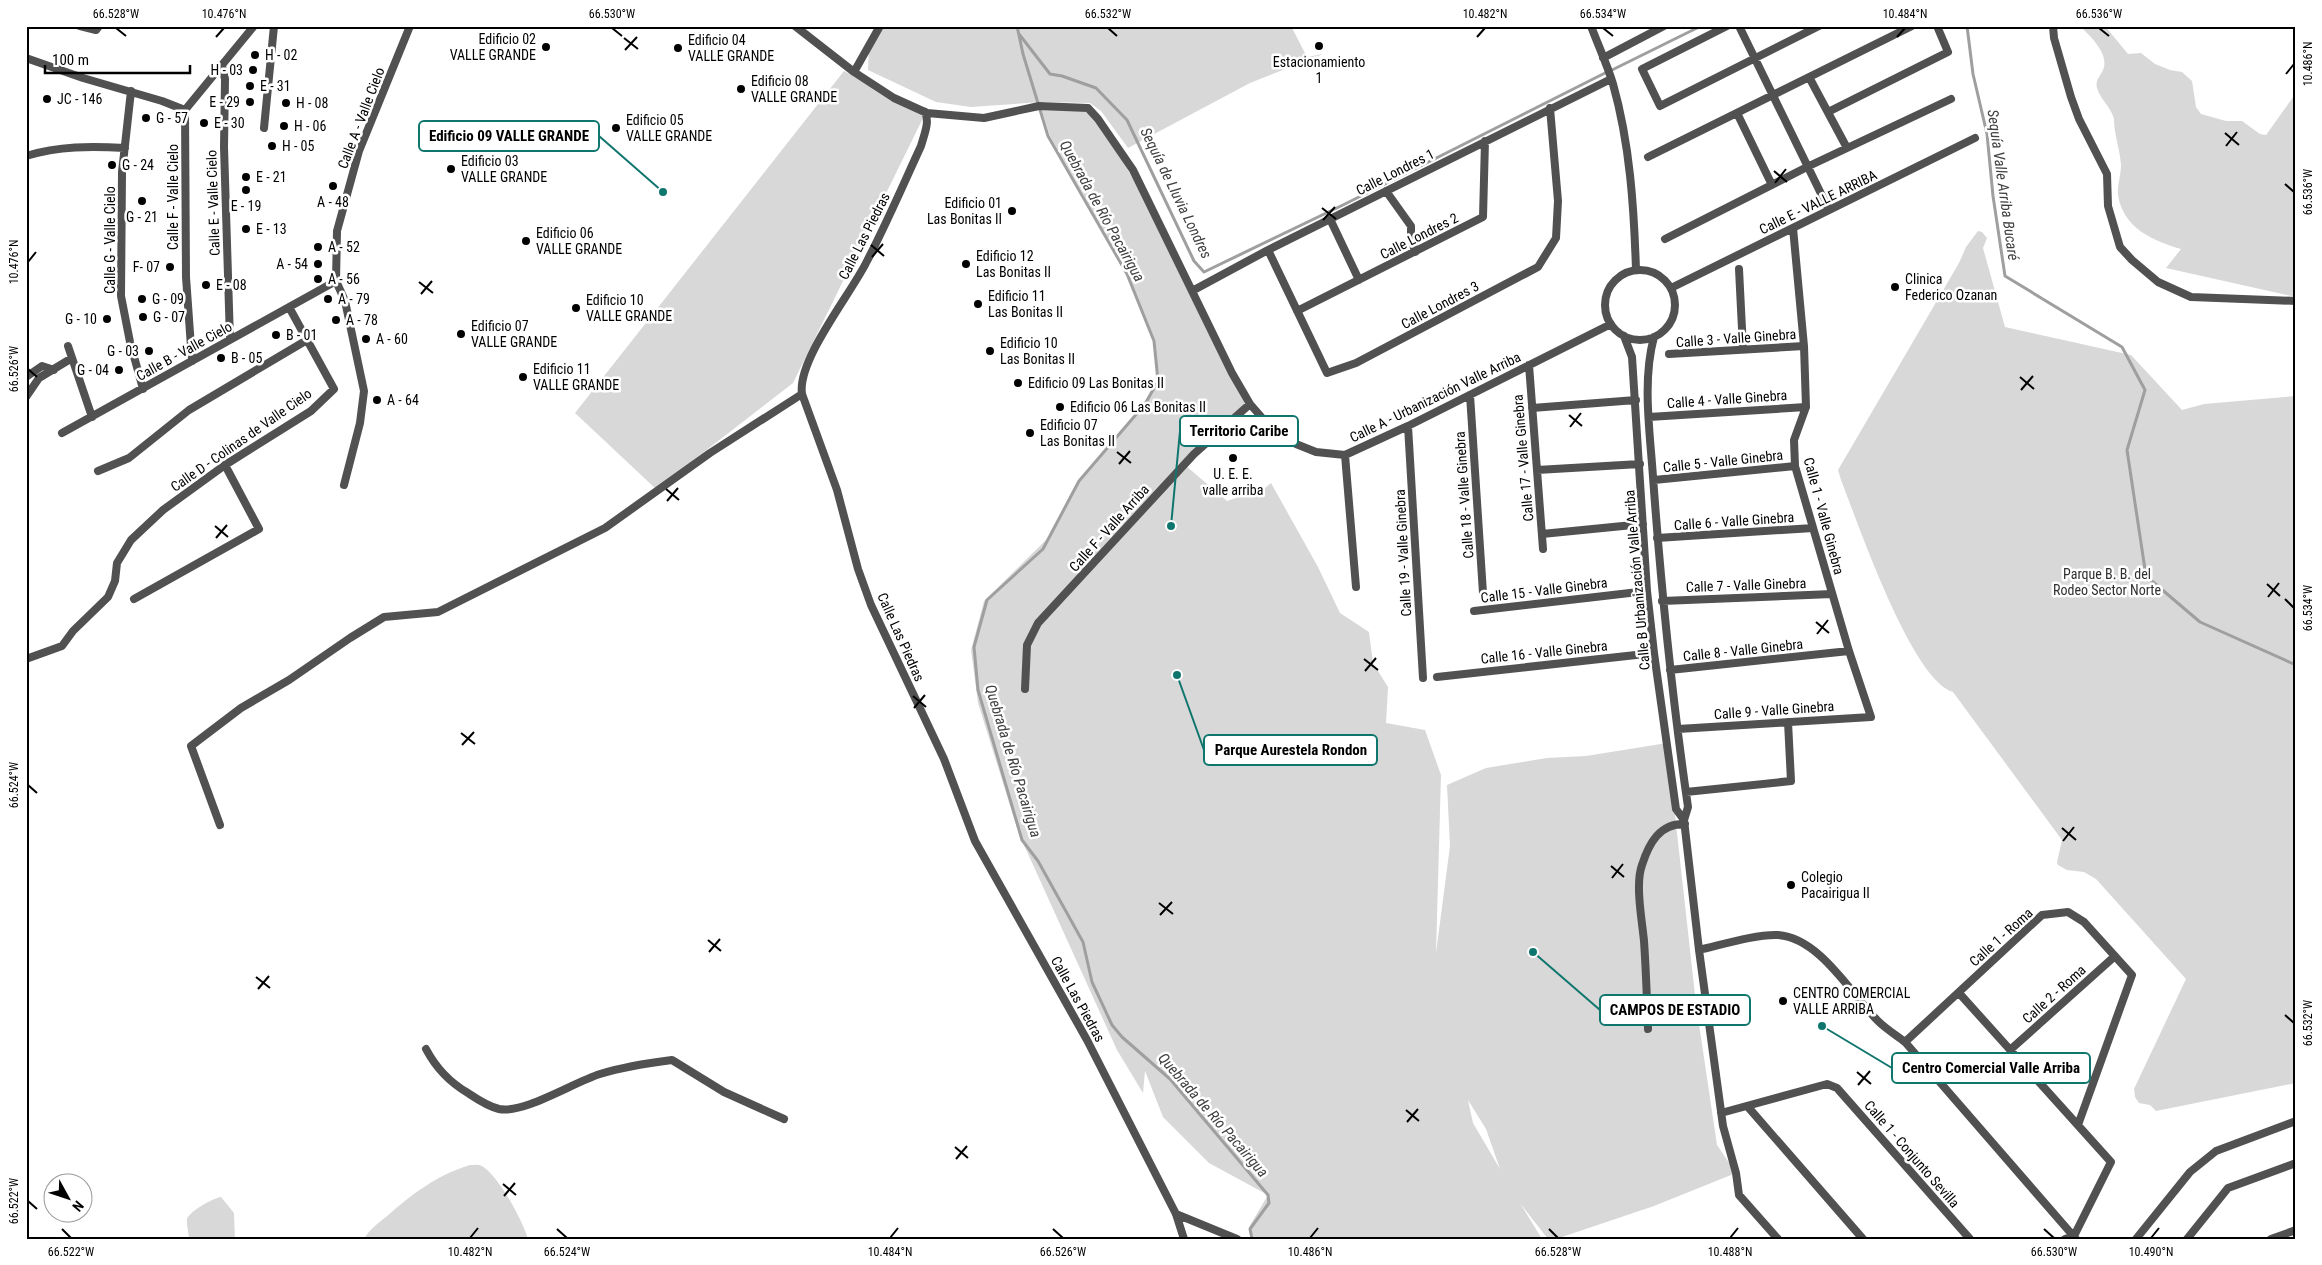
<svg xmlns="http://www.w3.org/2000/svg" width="2322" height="1265" font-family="'Roboto Condensed',sans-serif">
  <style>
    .green { fill: #d8d8d8; fill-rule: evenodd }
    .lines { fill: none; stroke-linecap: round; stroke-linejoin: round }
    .stream { stroke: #9f9f9f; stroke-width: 3 }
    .minor { stroke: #515151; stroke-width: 8 }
    .ticks { fill: none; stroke: #000; stroke-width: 2 }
    .poi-dot { fill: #000; stroke: #fff; stroke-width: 2 }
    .labels { text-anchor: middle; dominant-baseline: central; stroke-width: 5; stroke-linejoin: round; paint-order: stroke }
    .poi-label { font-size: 14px; fill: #000; stroke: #fff; text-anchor: start }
    .street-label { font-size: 14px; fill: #000; stroke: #fff }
    .park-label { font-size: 14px; fill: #2f2f2f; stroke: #fff }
    .water-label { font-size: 15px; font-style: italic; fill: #404040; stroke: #fff }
    .leader { fill: none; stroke: #0f766e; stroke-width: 2 }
    .callout-dot { fill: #0f766e; stroke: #fff; stroke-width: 2 }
    .callout { fill: #fff; stroke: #0f766e; stroke-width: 2 }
    .callout-label { font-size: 15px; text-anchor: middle; font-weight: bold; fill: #000 }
    .neatline { fill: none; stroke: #000; stroke-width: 2 }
    .ticks-label { font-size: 12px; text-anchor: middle; fill: #000 }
  </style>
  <rect width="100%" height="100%" fill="#fff"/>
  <path class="green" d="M880 26H1291L1307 57 1323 54 1250 83 1128 148 1101 111 1090 103 1042 102 971 107 936 102 868 70 869 48Z
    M2080 26H2105L2128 54 2141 53 2155 64 2170 70 2182 72 2192 81 2196 107 2201 114 2226 121H2242L2260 134 2266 135 2296 93V297L2166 268 2181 249C2153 241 2123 228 2118 195 2117 186 2121 175 2121 165 2120 150 2114 134 2114 119 2111 107 2100 99 2097 88 2095 80 2100 77 2103 70 2110 54 2090 36 2080 26Z
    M844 71 924 116 793 383 656 489 575 413Z
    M1041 108 1087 110C1154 198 1197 303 1245 403L1185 465 1227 501 1265 488 1271 483 1318 567 1340 613 1369 632 1373 663 1388 687 1386 723 1425 730 1441 775 1436 953 1450 846 1447 785 1486 768 1547 758 1586 756 1667 743 1696 1004 1717 1145 1736 1173 1654 1206 1556 1239H1548L1520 1203 1542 1239H1251L1249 1227 1268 1195 1209 1163 1163 1117 1145 1071 1143 1093 1117 1050 1019 834 978 703 971 650 984 601 1050 536 1079 481 1146 404 1158 381 1155 340 1132 287 1128 273 1050 136ZM1468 1100 1486 1129 1500 1169 1473 1123Z
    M1978 231 1982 232 1987 238 1983 248 2005 327 2131 355 2182 410 2204 404 2296 396V1083L2156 1111 2150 1105 2139 1103 2135 1097 2134 1089 2186 979 2096 879 2084 872 2067 870 2058 865 2057 862 2062 840 1953 692C1911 679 1858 523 1841 480L1838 470 1959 263 1966 247Z
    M470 1165C474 1165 478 1164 482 1166 498 1175 523 1221 528 1239H364C369 1230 378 1223 386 1217 412 1194 437 1175 470 1165Z
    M221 1197 234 1213 235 1239H189C189 1233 186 1224 187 1219 190 1211 213 1198 221 1197Z"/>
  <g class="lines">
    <path class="stream" d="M1017 26 1023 54 1048 136 1127 274 1154 341 1158 381 1145 404 1079 481 1043 549 987 600 974 647 978 690 1022 840 1038 861 1083 942 1092 982 1112 1025 1122 1037 1170 1079 1268 1195 1269 1203 1250 1229 1252 1239
      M1967 26 1973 74 1987 134 1993 196 2005 276 2122 347 2145 390 2127 450 2146 576 2200 622 2296 665
      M1019 34 1050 74 1062 76 1096 88 1127 120 1194 261 1204 272 1345 204 1607 72
      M1612 70 1701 26"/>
    <path class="minor" d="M80 26 96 30 99 26
      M795 26 854 72 894 98 927 113 984 118 1039 106 1088 108 1098 119 1133 170 1232 373 1250 404 1270 427 1296 444 1316 452 1345 455 1408 426 1611 324
      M1591 26C1598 45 1607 64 1613 84 1630 144 1634 208 1636 270
      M1727 26 1642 69 1660 106 1819 26
      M1739 26 1829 210
      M2053 26 2054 38 2071 97 2079 119 2107 174 2108 206 2120 247 2132 260 2158 282 2191 297 2296 301
      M26 58 83 78 162 101 185 110
      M1603 58 1664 26
      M222 66 225 79 224 147 230 340
      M854 72 880 26
      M1809 77 1847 148
      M131 91 122 172 121 296 130 342 143 389
      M925 112C930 122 924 135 921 146 903 185 886 225 866 263 850 295 797 360 802 394L837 490 858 569 871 605 944 759 975 841 1087 1040 1176 1214 1184 1239
      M1828 112 1948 52 1937 26
      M1737 113 1772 185
      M264 128 274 26
      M26 156C59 146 91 146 125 148
      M1648 157 1912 26
      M1386 191 1411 226V237L1415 252
      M1330 219 1359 280
      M1665 239 1809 166 1951 99
      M1268 250 1327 373 1356 363 1538 267 1556 238 1558 201 1550 108
      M1739 269 1743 349
      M1605 305a35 35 0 1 1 70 0a35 35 0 1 1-70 0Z
      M1671 288 1975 138
      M1192 291 1268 250 1611 79
      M1297 311 1483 217 1485 141
      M1624 336 1632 357 1647 591 1654 653 1676 809 1684 820
      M1654 337C1642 381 1650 432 1653 477 1661 587 1672 697 1688 807L1684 820 1699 950 1723 1126 1736 1173 1739 1195 1778 1239
      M68 346 92 417
      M1669 354 1804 346
      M192 361 186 277 185 110 254 26
      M1529 365 1543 549
      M26 377 42 366 54 370
      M1470 395 1483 593
      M26 397 39 378 72 358
      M1532 408 1636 400
      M1649 417 1806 407
      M1408 426 1423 678
      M62 433 336 281
      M1345 455 1356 587
      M1537 470 1640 464
      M98 471 129 458 189 410 307 340
      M1654 480 1795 466
      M344 485 360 423 364 391 345 301 336 281 337 231 359 151 410 26
      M1542 534 1643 524
      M1657 538 1813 528
      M134 599 259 529 225 465
      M1662 601 1832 594
      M1474 611 1647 591
      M26 659 62 646 73 631 108 597 115 581 117 563 131 540 163 510 225 465 311 411 334 389 289 307
      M1670 670 1849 651
      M1437 677 1654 653
      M1025 689 1027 645 1038 623 1194 454 1250 404
      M1678 729 1871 717 1849 651 1795 466 1794 440 1806 407 1804 346 1793 228
      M1686 792 1791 781 1788 722
      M220 825 191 746 241 708 289 680 350 638 384 617 438 612 605 528 710 453 802 394
      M1699 950C1721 945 1756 934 1778 935 1820 938 1851 994 1878 1021 1886 1029 1896 1035 1905 1042L2076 1239
      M1959 993 2111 1162 2074 1236 2065 1239
      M1648 1029C1647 999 1646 970 1644 941 1642 920 1635 884 1642 865 1649 843 1660 823 1685 824
      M1905 1042 2042 915 2068 912 2084 922 2132 975 2078 1125
      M426 1049C436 1068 449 1082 468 1093 477 1099 487 1106 499 1109 524 1114 574 1082 600 1074 623 1067 648 1063 672 1060L724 1092 784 1119
      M2010 1050 2115 956
      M1748 1107 1863 1239
      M1721 1113 1827 1084 1837 1088 1970 1239
      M1176 1214 1237 1239
      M2136 1239 2190 1172 2216 1151 2296 1121
      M2187 1239 2228 1188 2296 1163
      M2271 1239 2296 1230"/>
  </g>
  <path class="ticks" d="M116 28 126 36M612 28 622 36M1108 28 1117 36M1603 28 1613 36M2099 28 2109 36M216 37 224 28M1477 37 1485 28M1897 37 1905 28M624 38 638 49M625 50 637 37M2286 74 2294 64M2225 133 2239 145M2226 146 2237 132M1774 171 1787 182M1775 183 1786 169M2285 184 2294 192M1322 208 1336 219M1323 220 1335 207M871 245 884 256M872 257 883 244M28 262 36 252M419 282 433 293M421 294 432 281M28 369 37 377M2020 377 2034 389M2021 390 2033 376M1569 415 1582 426M1570 427 1581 413M1117 452 1131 463M1119 464 1130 451M666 489 679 500M667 501 678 488M215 526 228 537M216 538 227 525M2267 584 2280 596M2268 597 2279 583M2285 599 2294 608M1816 622 1829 633M1817 634 1828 620M1364 659 1378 670M1365 671 1376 658M913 696 926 707M914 708 925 695M461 733 475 744M462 745 474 732M28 785 37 793M2062 828 2076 840M2063 841 2074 827M1611 866 1624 877M1612 878 1623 864M1159 903 1173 914M1160 915 1172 902M708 940 721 951M709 952 720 939M256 977 270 988M258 989 269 976M2285 1015 2294 1023M1857 1072 1871 1084M1858 1085 1870 1071M1406 1110 1419 1121M1407 1122 1418 1109M955 1147 968 1158M956 1159 967 1146M503 1184 516 1195M504 1196 515 1183M28 1201 37 1209M62 1229 71 1238M557 1229 567 1238M1053 1229 1063 1238M1549 1229 1558 1238M2044 1229 2054 1238M470 1238 478 1228M890 1238 898 1228M1310 1238 1318 1228M1730 1238 1738 1228M2151 1238 2159 1228"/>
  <g class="poi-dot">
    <circle cx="1319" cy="46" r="5"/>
    <circle cx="546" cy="47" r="5"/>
    <circle cx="678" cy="48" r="5"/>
    <circle cx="255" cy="55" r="5"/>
    <circle cx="253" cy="70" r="5"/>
    <circle cx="250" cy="86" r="5"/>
    <circle cx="741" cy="89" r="5"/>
    <circle cx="47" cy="99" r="5"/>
    <circle cx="250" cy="102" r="5"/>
    <circle cx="286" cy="103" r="5"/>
    <circle cx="146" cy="118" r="5"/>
    <circle cx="204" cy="123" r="5"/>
    <circle cx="284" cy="126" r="5"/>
    <circle cx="616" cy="128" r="5"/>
    <circle cx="272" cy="146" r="5"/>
    <circle cx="112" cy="165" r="5"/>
    <circle cx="451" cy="169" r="5"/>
    <circle cx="246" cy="177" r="5"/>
    <circle cx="333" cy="186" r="5"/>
    <circle cx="246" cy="190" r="5"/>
    <circle cx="142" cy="201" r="5"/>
    <circle cx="1012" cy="211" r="5"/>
    <circle cx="246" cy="229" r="5"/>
    <circle cx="526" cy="241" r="5"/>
    <circle cx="318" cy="247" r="5"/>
    <circle cx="318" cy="264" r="5"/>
    <circle cx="966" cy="264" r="5"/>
    <circle cx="170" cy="267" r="5"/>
    <circle cx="318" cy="279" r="5"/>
    <circle cx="206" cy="285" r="5"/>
    <circle cx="1895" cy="287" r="5"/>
    <circle cx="142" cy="299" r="5"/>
    <circle cx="328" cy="299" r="5"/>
    <circle cx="978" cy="304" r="5"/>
    <circle cx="576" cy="308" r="5"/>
    <circle cx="143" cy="317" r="5"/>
    <circle cx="107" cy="319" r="5"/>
    <circle cx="336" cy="320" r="5"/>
    <circle cx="461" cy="334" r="5"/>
    <circle cx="276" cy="335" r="5"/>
    <circle cx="366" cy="339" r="5"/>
    <circle cx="149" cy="351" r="5"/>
    <circle cx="990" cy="351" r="5"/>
    <circle cx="221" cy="358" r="5"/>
    <circle cx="119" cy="370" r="5"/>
    <circle cx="523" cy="377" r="5"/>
    <circle cx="1018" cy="383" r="5"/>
    <circle cx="377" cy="400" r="5"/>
    <circle cx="1060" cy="407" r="5"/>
    <circle cx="1030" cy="433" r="5"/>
    <circle cx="1233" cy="458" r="5"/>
    <circle cx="1791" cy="885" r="5"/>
    <circle cx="1783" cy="1001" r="5"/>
  </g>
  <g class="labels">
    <g class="poi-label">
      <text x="536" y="39" text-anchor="end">Edificio 02<tspan x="536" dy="16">VALLE GRANDE</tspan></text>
      <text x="688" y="40">Edificio 04<tspan x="688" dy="16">VALLE GRANDE</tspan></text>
      <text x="265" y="55">H - 02</text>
      <text x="1319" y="62" text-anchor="middle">Estacionamiento<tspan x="1319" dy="16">1</tspan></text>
      <text x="243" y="70" text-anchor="end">H - 03</text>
      <text x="751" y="81">Edificio 08<tspan x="751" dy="16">VALLE GRANDE</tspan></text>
      <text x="260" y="86">E - 31</text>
      <text x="57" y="99">JC - 146</text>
      <text x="240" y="102" text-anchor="end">E - 29</text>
      <text x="296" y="103">H - 08</text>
      <text x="156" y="118">G - 57</text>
      <text x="626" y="120">Edificio 05<tspan x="626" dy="16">VALLE GRANDE</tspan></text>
      <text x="214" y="123">E - 30</text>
      <text x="294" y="126">H - 06</text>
      <text x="282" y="146">H - 05</text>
      <text x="461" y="161">Edificio 03<tspan x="461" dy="16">VALLE GRANDE</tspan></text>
      <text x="122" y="165">G - 24</text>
      <text x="256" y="177">E - 21</text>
      <text x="333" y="202" text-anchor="middle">A - 48</text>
      <text x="1002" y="203" text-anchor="end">Edificio 01<tspan x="1002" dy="16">Las Bonitas II</tspan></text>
      <text x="246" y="206" text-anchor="middle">E - 19</text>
      <text x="142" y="217" text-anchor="middle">G - 21</text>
      <text x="256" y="229">E - 13</text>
      <text x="536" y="233">Edificio 06<tspan x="536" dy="16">VALLE GRANDE</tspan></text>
      <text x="328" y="247">A - 52</text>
      <text x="976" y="256">Edificio 12<tspan x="976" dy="16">Las Bonitas II</tspan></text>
      <text x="308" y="264" text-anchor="end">A - 54</text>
      <text x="160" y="267" text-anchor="end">F- 07</text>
      <text x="328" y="279">A - 56</text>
      <text x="1905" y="279">Clinica<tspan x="1905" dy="16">Federico Ozanan</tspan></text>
      <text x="216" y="285">E - 08</text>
      <text x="988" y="296">Edificio 11<tspan x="988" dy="16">Las Bonitas II</tspan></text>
      <text x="152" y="299">G - 09</text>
      <text x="338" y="299">A - 79</text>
      <text x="586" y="300">Edificio 10<tspan x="586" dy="16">VALLE GRANDE</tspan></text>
      <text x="153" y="317">G - 07</text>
      <text x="97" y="319" text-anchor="end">G - 10</text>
      <text x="346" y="320">A - 78</text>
      <text x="471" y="326">Edificio 07<tspan x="471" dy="16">VALLE GRANDE</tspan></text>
      <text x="286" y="335">B - 01</text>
      <text x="376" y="339">A - 60</text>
      <text x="1000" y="343">Edificio 10<tspan x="1000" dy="16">Las Bonitas II</tspan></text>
      <text x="139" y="351" text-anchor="end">G - 03</text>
      <text x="231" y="358">B - 05</text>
      <text x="533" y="369">Edificio 11<tspan x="533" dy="16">VALLE GRANDE</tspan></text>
      <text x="109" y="370" text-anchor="end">G - 04</text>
      <text x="1028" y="383">Edificio 09 Las Bonitas II</text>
      <text x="387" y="400">A - 64</text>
      <text x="1070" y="407">Edificio 06 Las Bonitas II</text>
      <text x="1040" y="425">Edificio 07<tspan x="1040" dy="16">Las Bonitas II</tspan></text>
      <text x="1233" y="474" text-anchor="middle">U. E. E.<tspan x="1233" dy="16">valle arriba</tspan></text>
      <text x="1801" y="877">Colegio<tspan x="1801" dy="16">Pacairigua II</tspan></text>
      <text x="1793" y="993">CENTRO COMERCIAL<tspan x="1793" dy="16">VALLE ARRIBA</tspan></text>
    </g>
    <g class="street-label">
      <text transform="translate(361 118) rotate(-69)">Calle A - Valle Cielo</text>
      <text transform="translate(1395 172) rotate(-27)">Calle Londres 1</text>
      <text transform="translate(173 197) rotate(-90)">Calle F - Valle Cielo</text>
      <text transform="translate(1818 202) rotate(-26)">Calle E - VALLE ARRIBA</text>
      <text transform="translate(213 203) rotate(-92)">Calle E - Valle Cielo</text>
      <text transform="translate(864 236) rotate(-63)">Calle Las Piedras</text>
      <text transform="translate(1419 236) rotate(-27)">Calle Londres 2</text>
      <text transform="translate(110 240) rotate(-90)">Calle G - Valle Cielo</text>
      <text transform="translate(1440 305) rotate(-28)">Calle Londres 3</text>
      <text transform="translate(1736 338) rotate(-4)">Calle 3 - Valle Ginebra</text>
      <text transform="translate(184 351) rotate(-29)">Calle B - Valle Cielo</text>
      <text transform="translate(1435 397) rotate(-26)">Calle A - Urbanización Valle Arriba</text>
      <text transform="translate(1727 399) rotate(-4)">Calle 4 - Valle Ginebra</text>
      <text transform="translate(241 440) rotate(-35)">Calle D - Colinas de Valle Cielo</text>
      <text transform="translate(1523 458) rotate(-95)">Calle 17 - Valle Ginebra</text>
      <text transform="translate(1723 461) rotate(-6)">Calle 5 - Valle Ginebra</text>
      <text transform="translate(1464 495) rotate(-94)">Calle 18 - Valle Ginebra</text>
      <text transform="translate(1824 516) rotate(75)">Calle 1 - Valle Ginebra</text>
      <text transform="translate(1734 521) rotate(-4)">Calle 6 - Valle Ginebra</text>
      <text transform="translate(1109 528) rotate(-48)">Calle F - Valle Arriba</text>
      <text transform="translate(1403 553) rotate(-93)">Calle 19 - Valle Ginebra</text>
      <text transform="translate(1637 580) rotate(-95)">Calle B Urbanización Valle Arriba</text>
      <text transform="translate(1746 585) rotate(-2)">Calle 7 - Valle Ginebra</text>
      <text transform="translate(1544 590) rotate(-7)">Calle 15 - Valle Ginebra</text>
      <text transform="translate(901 637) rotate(66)">Calle Las Piedras</text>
      <text transform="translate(1743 650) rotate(-6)">Calle 8 - Valle Ginebra</text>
      <text transform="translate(1544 652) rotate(-6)">Calle 16 - Valle Ginebra</text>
      <text transform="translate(1774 710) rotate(-4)">Calle 9 - Valle Ginebra</text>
      <text transform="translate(2001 937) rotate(-42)">Calle 1 - Roma</text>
      <text transform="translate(2054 994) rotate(-42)">Calle 2 - Roma</text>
      <text transform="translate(1078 999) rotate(61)">Calle Las Piedras</text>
      <text transform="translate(1912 1154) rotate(49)">Calle 1 - Conjunto Sevilla</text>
    </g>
    <g class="park-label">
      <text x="2107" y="574">Parque B. B. del<tspan x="2107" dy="16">Rodeo Sector Norte</tspan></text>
    </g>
    <g class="water-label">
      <text transform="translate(2003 185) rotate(82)">Sequía Valle Arriba Bucaré</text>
      <text transform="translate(1176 193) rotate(64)">Sequía de Lluvia Londres</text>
      <text transform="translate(1102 211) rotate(61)">Quebrada de Río Pacairigua</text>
      <text transform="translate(1013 761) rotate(73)">Quebrada de Río Pacairigua</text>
      <text transform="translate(1213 1115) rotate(49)">Quebrada de Río Pacairigua</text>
    </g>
  </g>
  <path class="leader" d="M663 192L599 136M1171 526L1180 431M1177 675L1204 750M1533 952L1600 1010M1822 1026L1892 1068"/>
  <g class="callout-dot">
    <circle cx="663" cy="192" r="5"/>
    <circle cx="1171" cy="526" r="5"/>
    <circle cx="1177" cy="675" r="5"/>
    <circle cx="1533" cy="952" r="5"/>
    <circle cx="1822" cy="1026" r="5"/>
  </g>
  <g class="callout">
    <rect x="419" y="121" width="180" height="30" rx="5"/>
    <rect x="1180" y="416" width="118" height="30" rx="5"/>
    <rect x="1204" y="735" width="173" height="30" rx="5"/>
    <rect x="1600" y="995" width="150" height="30" rx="5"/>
    <rect x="1892" y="1053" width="198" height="30" rx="5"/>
  </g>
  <g class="callout-label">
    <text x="509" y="141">Edificio 09 VALLE GRANDE</text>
    <text x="1239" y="436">Territorio Caribe</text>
    <text x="1291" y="755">Parque Aurestela Rondon</text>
    <text x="1675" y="1015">CAMPOS DE ESTADIO</text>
    <text x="1991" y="1073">Centro Comercial Valle Arriba</text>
  </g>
  <rect width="2322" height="1265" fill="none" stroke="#ffffff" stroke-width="55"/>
  <g transform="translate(68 1198) rotate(130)"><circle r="24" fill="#ffffff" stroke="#999999"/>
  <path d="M0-4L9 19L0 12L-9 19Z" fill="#000000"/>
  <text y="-8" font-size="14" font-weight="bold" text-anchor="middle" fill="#000000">N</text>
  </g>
  <path d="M45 65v8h145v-8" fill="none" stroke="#000000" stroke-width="2.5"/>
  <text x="52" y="65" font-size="15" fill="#000000" stroke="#ffffff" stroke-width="4" paint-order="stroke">100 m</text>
  <rect x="28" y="28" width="2266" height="1210" class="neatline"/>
  <g class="ticks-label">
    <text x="116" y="18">66.528°W</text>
    <text x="224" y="18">10.476°N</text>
    <text x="612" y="18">66.530°W</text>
    <text x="1108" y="18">66.532°W</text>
    <text x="1485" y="18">10.482°N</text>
    <text x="1603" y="18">66.534°W</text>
    <text x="1905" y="18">10.484°N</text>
    <text x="2099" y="18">66.536°W</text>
    <text transform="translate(2308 64) rotate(-90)" y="4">10.486°N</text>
    <text transform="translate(2308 192) rotate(-90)" y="4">66.536°W</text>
    <text transform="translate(14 262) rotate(-90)" y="4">10.476°N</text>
    <text transform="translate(14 369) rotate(-90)" y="4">66.526°W</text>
    <text transform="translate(2308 608) rotate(-90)" y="4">66.534°W</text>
    <text transform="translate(14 785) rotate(-90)" y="4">66.524°W</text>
    <text transform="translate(2308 1023) rotate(-90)" y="4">66.532°W</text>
    <text transform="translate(14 1201) rotate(-90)" y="4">66.522°W</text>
    <text x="71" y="1256">66.522°W</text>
    <text x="470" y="1256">10.482°N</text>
    <text x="567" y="1256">66.524°W</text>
    <text x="890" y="1256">10.484°N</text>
    <text x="1063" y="1256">66.526°W</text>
    <text x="1310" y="1256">10.486°N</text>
    <text x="1558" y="1256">66.528°W</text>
    <text x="1730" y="1256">10.488°N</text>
    <text x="2054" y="1256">66.530°W</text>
    <text x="2151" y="1256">10.490°N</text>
  </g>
</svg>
